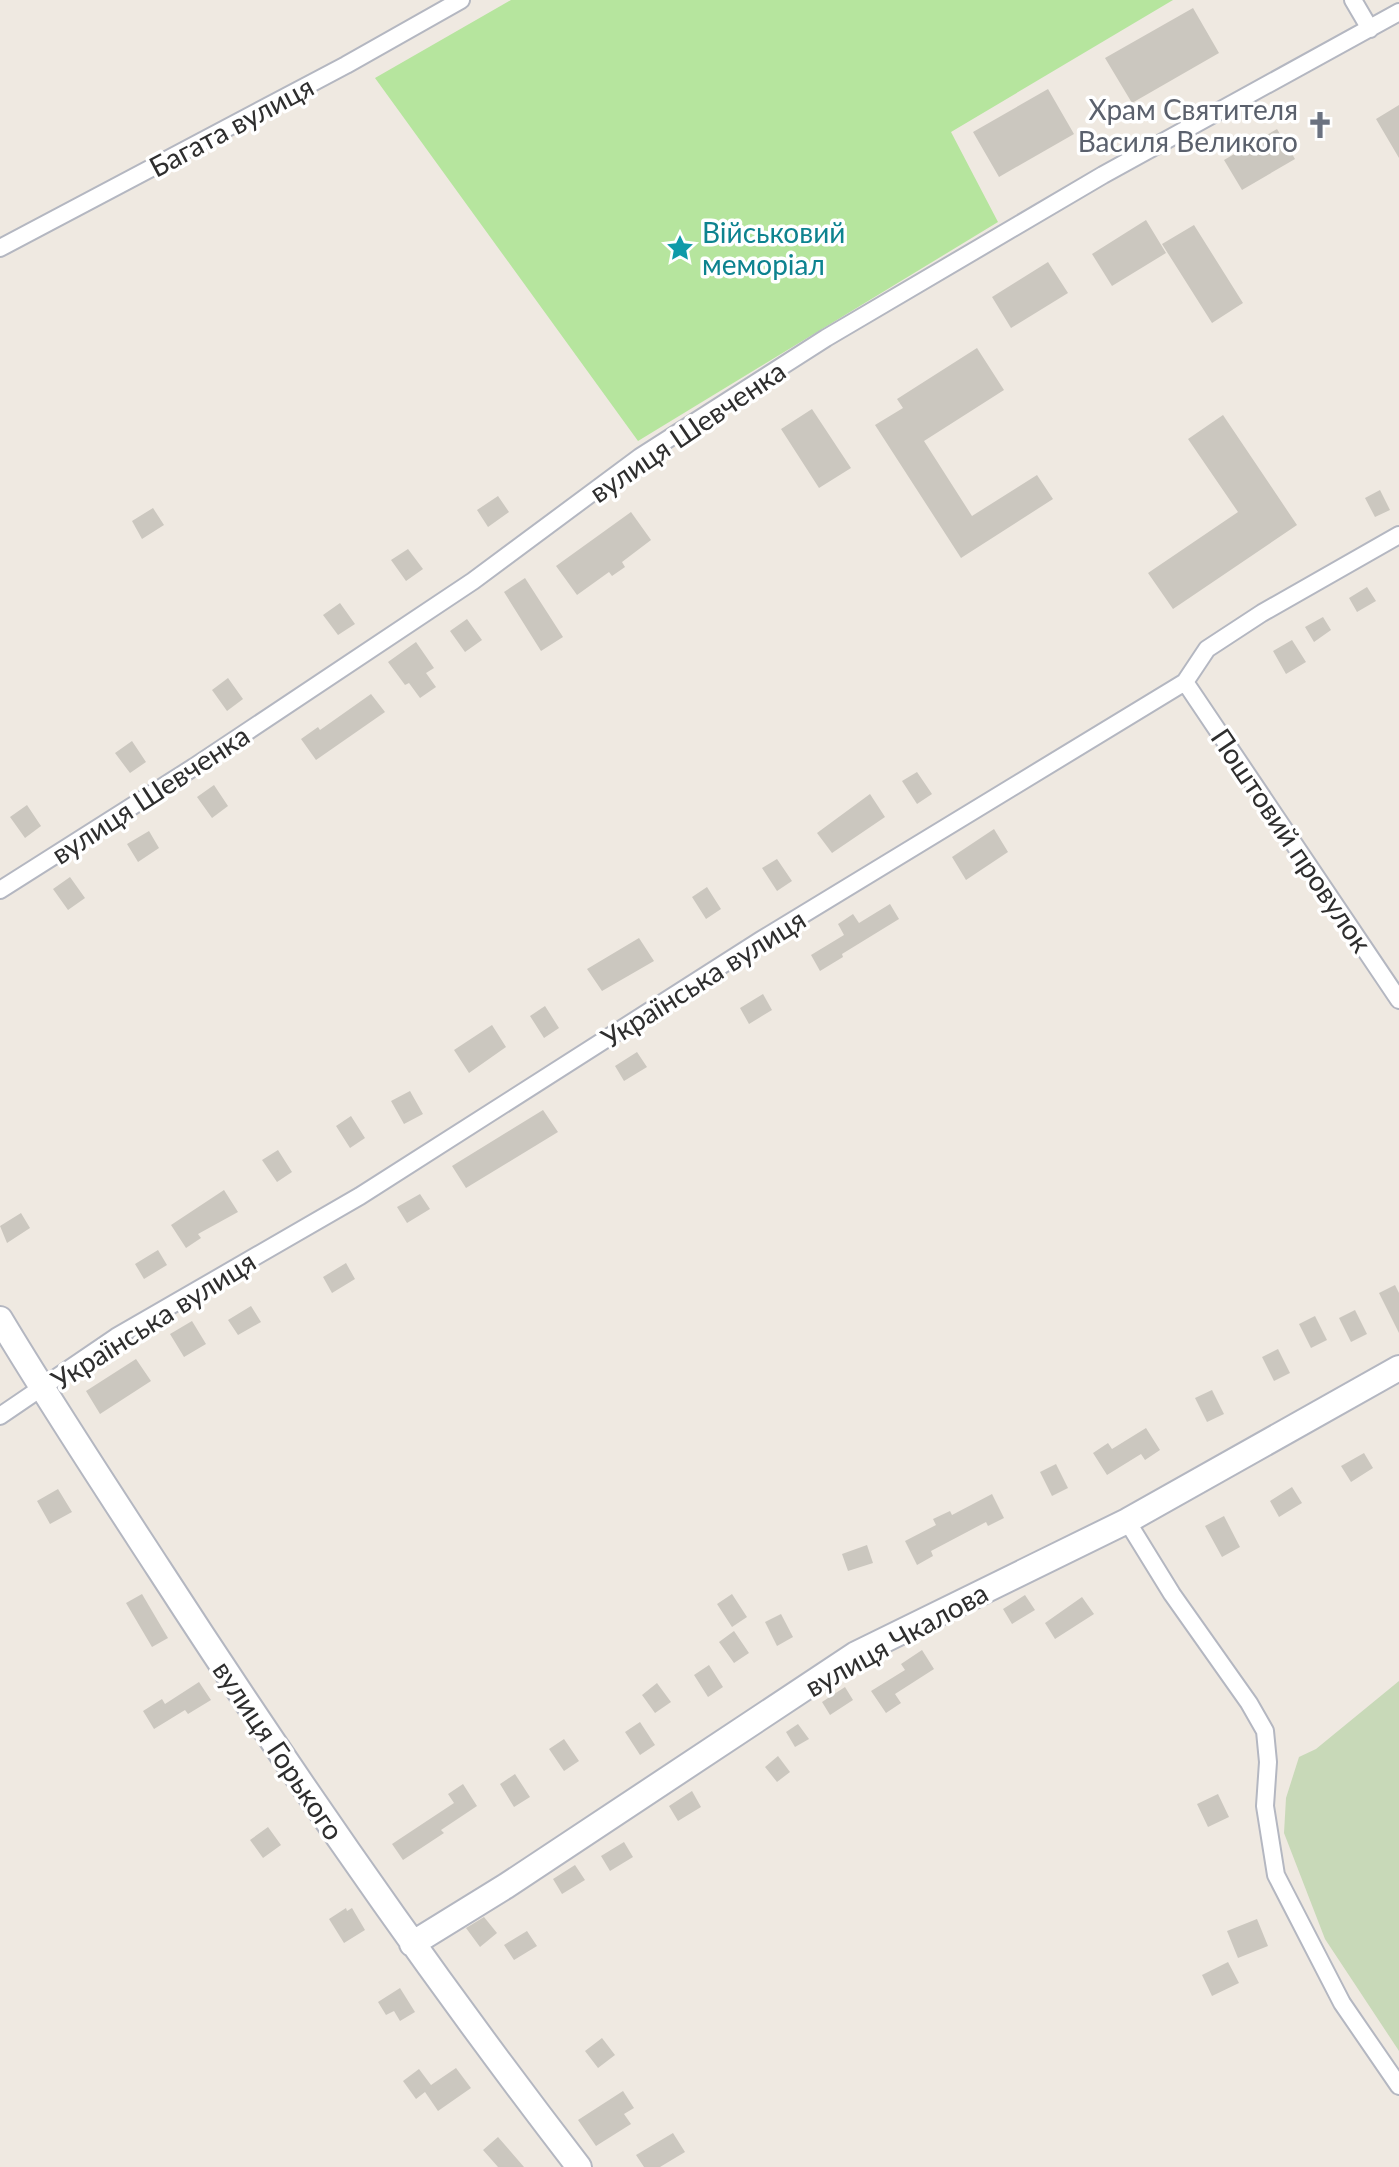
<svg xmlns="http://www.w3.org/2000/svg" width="1399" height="2167" font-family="Lato,sans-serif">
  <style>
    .green { fill: #b6e59e }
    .cemetery { fill: #c8d9b8 }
    .building { fill: #cbc7bf }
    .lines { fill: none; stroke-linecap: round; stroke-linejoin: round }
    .street-casing { stroke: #b4b7c1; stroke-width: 20 }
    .secondary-casing { stroke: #b4b7c1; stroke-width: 28 }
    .street { stroke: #fff; stroke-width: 16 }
    .secondary { stroke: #fff; stroke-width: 24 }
    .labels { text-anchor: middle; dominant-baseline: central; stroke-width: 7; stroke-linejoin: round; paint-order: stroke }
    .worship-label { font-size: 28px; fill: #5b616d; stroke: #fff; text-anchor: end }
    .street-label { font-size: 28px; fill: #2e2e2e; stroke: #fff }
    .culture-label { font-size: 28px; fill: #0d838f; stroke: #fff; text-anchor: start }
  </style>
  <rect width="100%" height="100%" fill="#efe9e1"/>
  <path class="green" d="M511 0H1173L951 132 998 222 638 441 375 78Z"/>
  <path class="cemetery" d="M1399 1681V2051L1325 1939 1284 1833 1286 1798 1299 1757 1316 1749Z"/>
  <path class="building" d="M1193 8 1219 53 1132 103 1105 58Z
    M1048 89 1074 134 999 177 973 132Z
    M1399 105V158L1376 119Z
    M1277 129 1295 159 1242 190 1224 160Z
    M1146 220 1166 253 1112 286 1092 254Z
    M1194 225 1243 303 1212 323 1162 244Z
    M1048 262 1068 293 1011 328 992 297Z
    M977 348 1004 390 924 441 972 516 1037 475 1053 499 961 558 875 425 903 408 897 399Z
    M812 409 851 468 819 488 781 429Z
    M1223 415 1297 525 1173 609 1148 573 1238 512 1188 439Z
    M1380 490 1390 510 1375 517 1365 498Z
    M498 496 509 512 488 527 477 510Z
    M153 508 164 525 142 539 132 521Z
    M631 512 651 540 622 562 625 567 612 576 609 572 577 595 556 566Z
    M408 549 423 569 406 581 391 560Z
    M525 578 563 637 541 651 504 592Z
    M1367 587 1376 601 1357 612 1349 598Z
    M340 603 355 624 338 635 323 615Z
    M1323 617 1331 630 1314 642 1305 627Z
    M467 619 482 640 465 652 450 631Z
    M1292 640 1306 662 1286 674 1273 651Z
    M416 642 434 668 426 673 436 687 420 698 409 683 405 685 388 662Z
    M228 678 243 699 227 711 212 690Z
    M371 694 385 712 316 760 301 739 318 727 320 730Z
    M132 741 146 762 130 773 115 753Z
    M917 772 932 794 917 804 902 781Z
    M214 785 228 806 212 818 197 797Z
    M870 794 885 817 832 853 817 833Z
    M27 805 41 826 25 838 10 817Z
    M994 829 1008 852 966 880 952 857Z
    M149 831 159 848 138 862 127 844Z
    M777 859 792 881 777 891 762 868Z
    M70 877 85 898 68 910 53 889Z
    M707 887 721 909 706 919 692 897Z
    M890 904 899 919 842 954 843 957 820 971 811 955 844 935 838 924 853 914 859 923Z
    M639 938 654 961 602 991 587 969Z
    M763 994 772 1010 749 1024 740 1008Z
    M545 1006 559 1028 544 1038 530 1016Z
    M492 1025 506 1047 469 1073 454 1050Z
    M637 1052 647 1067 624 1081 615 1066Z
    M410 1091 423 1114 404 1124 391 1101Z
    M543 1110 558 1132 466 1188 452 1166Z
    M351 1116 365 1138 350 1148 336 1126Z
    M278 1150 292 1172 277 1182 262 1160Z
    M224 1190 238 1212 198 1234 201 1238 186 1248 171 1225Z
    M420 1194 430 1209 407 1223 397 1207Z
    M21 1213 30 1228 7 1243 0 1226Z
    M158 1250 167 1265 144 1279 135 1264Z
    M346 1263 355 1279 332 1293 323 1277Z
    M1395 1285 1399 1293V1333L1379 1293Z
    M251 1306 261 1322 238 1335 228 1320Z
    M1355 1310 1367 1334 1351 1342 1339 1318Z
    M1315 1316 1327 1340 1311 1348 1299 1324Z
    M192 1321 206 1344 184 1357 170 1334Z
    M1278 1349 1290 1373 1274 1381 1262 1357Z
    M136 1359 151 1381 100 1414 86 1391Z
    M1212 1390 1224 1414 1207 1422 1195 1398Z
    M1146 1428 1160 1450 1145 1460 1141 1454 1107 1475 1093 1453 1108 1443 1112 1449Z
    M1364 1453 1373 1468 1351 1482 1341 1466Z
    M1056 1464 1068 1488 1052 1496 1040 1472Z
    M1292 1487 1302 1503 1279 1517 1270 1501Z
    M58 1489 72 1512 50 1524 37 1501Z
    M992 1494 1004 1518 988 1526 986 1522 931 1551 933 1556 917 1565 905 1541 936 1525 933 1519 950 1511 952 1515Z
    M1224 1516 1240 1547 1222 1557 1205 1526Z
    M867 1545 873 1563 848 1571 842 1554Z
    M142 1594 168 1638 152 1647 126 1603Z
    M732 1594 747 1617 732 1627 717 1604Z
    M1025 1595 1035 1610 1012 1624 1003 1609Z
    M1082 1597 1094 1614 1055 1639 1045 1623Z
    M781 1614 793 1637 777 1646 765 1622Z
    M734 1631 749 1653 734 1663 719 1642Z
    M922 1650 934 1669 895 1694 901 1703 886 1713 871 1691 905 1670 901 1664Z
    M709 1665 723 1687 708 1697 694 1675Z
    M199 1682 211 1700 188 1714 185 1710 154 1729 143 1711 162 1699 165 1704Z
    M657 1683 671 1702 655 1713 642 1695Z
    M845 1687 853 1700 830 1715 822 1702Z
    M640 1722 655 1745 640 1755 625 1732Z
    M798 1724 809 1739 795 1747 786 1732Z
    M564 1739 579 1761 564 1771 549 1749Z
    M778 1756 790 1772 777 1782 765 1767Z
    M515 1774 530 1797 514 1807 500 1784Z
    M463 1784 477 1806 441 1830 444 1833 403 1860 392 1844 454 1803 448 1794Z
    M692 1791 701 1807 678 1821 669 1806Z
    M1218 1794 1229 1817 1208 1827 1197 1804Z
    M268 1827 281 1845 263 1858 250 1840Z
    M624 1842 633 1857 610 1871 601 1856Z
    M575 1865 585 1880 562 1894 553 1879Z
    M346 1908 347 1911 352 1908 365 1930 344 1943 329 1919Z
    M484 1917 497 1933 480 1947 466 1928Z
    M1257 1919 1268 1946 1238 1958 1227 1931Z
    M527 1931 537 1946 514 1960 504 1945Z
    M1228 1962 1239 1983 1212 1996 1202 1975Z
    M400 1988 415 2012 400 2021 394 2011 386 2015 378 2002Z
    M602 2038 615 2055 598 2068 585 2051Z
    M456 2068 471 2088 438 2111 425 2092 416 2099 403 2081 419 2069 431 2085Z
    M623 2091 634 2108 624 2114 631 2124 596 2146 578 2120Z
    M673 2133 685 2152 660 2167H644L636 2155Z
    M498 2137 524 2167H498L483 2150Z"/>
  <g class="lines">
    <g class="street-casing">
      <path id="street" d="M1353 0 1370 29
        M0 248 346 65 461 0
        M1185 682 1399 1000
        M0 890 194 767 473 581 640 457 826 338 1103 175 1399 12
        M0 1416 116 1337 360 1196 761 940 1185 682 1207 649 1262 613 1399 535
        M1127 1521 1172 1594 1249 1703 1265 1731 1268 1762 1265 1806 1276 1875 1342 2003 1399 2086"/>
    </g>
    <g class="secondary-casing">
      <path id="secondary" d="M0 1319C51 1404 105 1486 159 1569 291 1773 430 1974 579 2167
        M412 1944 506 1886 856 1654 1127 1521 1399 1368"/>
    </g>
    <use href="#street" class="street"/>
    <use href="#secondary" class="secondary"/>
  </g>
  <defs>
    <g id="church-bare" transform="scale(2.16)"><path d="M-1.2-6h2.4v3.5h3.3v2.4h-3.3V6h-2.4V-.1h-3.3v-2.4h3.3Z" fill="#6b7280" stroke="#fff" stroke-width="2.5" paint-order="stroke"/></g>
    <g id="sight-bare" transform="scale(2.16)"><path d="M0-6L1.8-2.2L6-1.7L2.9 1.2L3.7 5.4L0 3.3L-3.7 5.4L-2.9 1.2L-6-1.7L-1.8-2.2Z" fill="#0f9aa8" stroke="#fff" stroke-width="2.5" paint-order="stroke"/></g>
  </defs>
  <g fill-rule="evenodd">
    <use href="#church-bare" x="1320" y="125"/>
    <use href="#sight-bare" x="680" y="248"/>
  </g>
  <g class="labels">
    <g class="worship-label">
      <text x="1298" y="109">Храм Святителя<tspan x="1298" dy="32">Василя Великого</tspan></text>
    </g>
    <g class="street-label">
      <text transform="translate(231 126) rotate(-28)">Багата вулиця</text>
      <text transform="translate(687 431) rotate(-34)">вулиця Шевченка</text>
      <text transform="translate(150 794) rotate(-33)">вулиця Шевченка</text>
      <text transform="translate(1292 840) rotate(56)">Поштовий провулок</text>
      <text transform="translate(703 978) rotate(-32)">Українська вулиця</text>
      <text transform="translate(153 1320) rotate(-32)">Українська вулиця</text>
      <text transform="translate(896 1639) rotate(-29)">вулиця Чкалова</text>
      <text transform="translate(279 1750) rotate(56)">вулиця Горького</text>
    </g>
    <g class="culture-label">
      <text x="702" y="232">Військовий<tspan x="702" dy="32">меморіал</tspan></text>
    </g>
  </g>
</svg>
